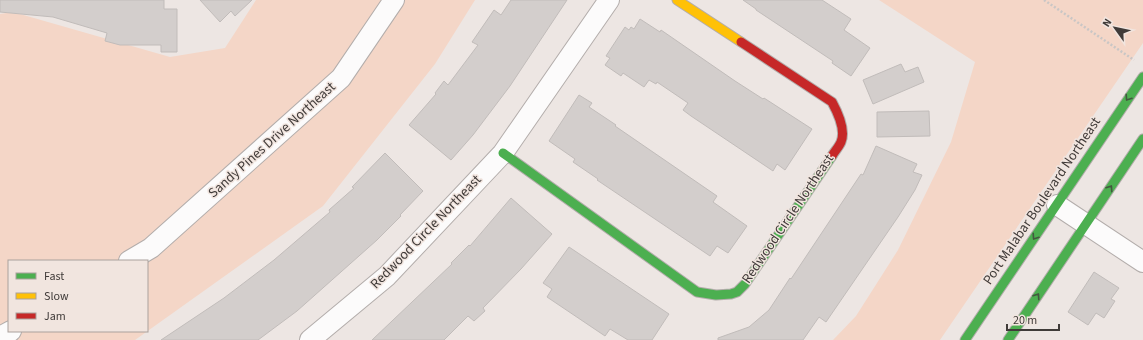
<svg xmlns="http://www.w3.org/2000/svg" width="1143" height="340" font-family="'Source Sans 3',sans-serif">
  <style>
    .green { fill: #f4d6c7; fill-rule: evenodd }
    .building { fill: #d3cecc; stroke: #c1bcba }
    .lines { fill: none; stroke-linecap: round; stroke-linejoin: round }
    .street-casing { stroke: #b3adab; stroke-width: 22 }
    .fast-casing { stroke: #b3adab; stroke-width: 11 }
    .slow-casing { stroke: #b3adab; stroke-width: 11 }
    .jam-casing { stroke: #b3adab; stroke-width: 11 }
    .path { stroke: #c9c6c5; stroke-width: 2.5; stroke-dasharray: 2 2; stroke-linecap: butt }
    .street { stroke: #fcfbfb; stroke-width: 20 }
    .fast { stroke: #4caf50; stroke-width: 9 }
    .slow { stroke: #ffc107; stroke-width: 9 }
    .jam { stroke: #c62828; stroke-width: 9 }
    .oneway { stroke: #43583f }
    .labels { text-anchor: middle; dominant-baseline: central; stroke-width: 3; stroke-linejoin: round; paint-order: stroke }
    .street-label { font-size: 14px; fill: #403b39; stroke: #f1e5df }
  </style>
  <rect width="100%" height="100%" fill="#ede6e3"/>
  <path class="green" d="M256 0H475L435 64 323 206 135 340H0V14L13 12 170 57 225 48ZM9 261H147V331H9Z
    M879 0H1143V43L940 340H833L856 316 898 250 951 142 975 62Z"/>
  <path class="building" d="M0 0H164V9H177V52H161V45H120L105 41 107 33 53 17 0 12Z
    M200 0H252L235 16 231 11 220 22Z
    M511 0H567L510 86 473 135 451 160 409 125 436 94 435 93 444 81 448 85 478 45 472 42 494 10 501 15Z
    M743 0H822L851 19 844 30 870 48 851 76 832 63 833 61 756 10V9Z
    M640 19 660 32 661 30 735 81 763 99 764 98 812 129 785 170 777 164 773 171 691 116 683 110 688 103 657 82 656 84 649 80 644 87 623 73 621 76 605 65 610 58 606 56 625 27 629 30 631 27 634 29Z
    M901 64 905 72 918 67 924 82 873 104 863 80Z
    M579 95 592 103 589 107 616 125 615 126 717 196 713 202 747 226 728 253 717 246 710 256 597 180 598 179 573 162 575 159 549 141Z
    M929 111 930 136 877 137V112Z
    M876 146 917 164 913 172 922 175 915 190 898 217 826 322 819 317 803 340H718V338L749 327 769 310 790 278 791 279 861 174 863 175Z
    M385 153 423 191 400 215 401 216 377 240 297 311 258 340H161L224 298 274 260 330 212 329 210 354 188 352 187Z
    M511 198 552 234 521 269 483 308 485 311 474 321 468 316 444 340H372L452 264 451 263 469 245 470 246Z
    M569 247 669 314 652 340H628L610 329 605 336 547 297 552 289 543 283Z
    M1094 272 1119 288 1111 299 1115 301 1104 318 1096 313 1088 325 1068 312Z"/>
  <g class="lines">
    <g class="street-casing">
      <path id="street" d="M1057 205 1143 262
        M129 261 151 248 341 78 394 0
        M0 337 11 331
        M310 340 387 276 503 153 609 0"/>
    </g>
    <g class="fast-casing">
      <path id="fast" d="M503 153 697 292 716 295 731 294 737 292 745 284 832 156
        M965 340 1143 77
        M1008 340 1143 139"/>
    </g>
    <g class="slow-casing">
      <path id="slow" d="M677 0 741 42"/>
    </g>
    <g class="jam-casing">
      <path id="jam" d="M741 42 832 102C838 113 846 130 841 142 839 147 834 152 832 156"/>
    </g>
    <path class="path" d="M1044 0 1134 60"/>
    <use href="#street" class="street"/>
    <use href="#fast" class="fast"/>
    <use href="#slow" class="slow"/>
    <use href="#jam" class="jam"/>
  </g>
  <defs><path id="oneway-chevron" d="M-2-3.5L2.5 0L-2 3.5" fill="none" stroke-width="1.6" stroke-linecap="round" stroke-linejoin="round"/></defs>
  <g class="oneway">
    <use href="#oneway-chevron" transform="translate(1128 98) rotate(124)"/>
    <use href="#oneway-chevron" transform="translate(1110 188) rotate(-56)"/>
    <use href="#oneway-chevron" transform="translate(1035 237) rotate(124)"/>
    <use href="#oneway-chevron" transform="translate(1037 296) rotate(-56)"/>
  </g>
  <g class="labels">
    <g class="street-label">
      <text transform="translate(272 140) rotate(-42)">Sandy Pines Drive Northeast</text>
      <text transform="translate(1042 201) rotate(-56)">Port Malabar Boulevard Northeast</text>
      <text transform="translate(788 219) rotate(-56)">Redwood Circle Northeast</text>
      <text transform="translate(426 232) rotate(-46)">Redwood Circle Northeast</text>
    </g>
  </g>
  <rect x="8" y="260" width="140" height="72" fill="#f1e5df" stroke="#aaa19d"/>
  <rect x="16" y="273" width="20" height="6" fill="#4caf50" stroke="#aaa19d"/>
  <text x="44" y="280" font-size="12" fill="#403b39">Fast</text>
  <rect x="16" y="293" width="20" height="6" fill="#ffc107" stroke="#aaa19d"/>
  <text x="44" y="300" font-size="12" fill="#403b39">Slow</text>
  <rect x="16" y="313" width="20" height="6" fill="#c62828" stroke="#aaa19d"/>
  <text x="44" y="320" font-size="12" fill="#403b39">Jam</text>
  <g transform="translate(1115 28) rotate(303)" stroke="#f1e5df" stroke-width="3" paint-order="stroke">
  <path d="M0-3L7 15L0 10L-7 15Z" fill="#403b39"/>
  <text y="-6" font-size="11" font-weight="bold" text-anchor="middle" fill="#403b39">N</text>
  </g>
  <path d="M1007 324v6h52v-6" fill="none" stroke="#403b39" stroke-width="2"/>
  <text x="1013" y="324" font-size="12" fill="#403b39" stroke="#f1e5df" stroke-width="3" paint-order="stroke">20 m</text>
</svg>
